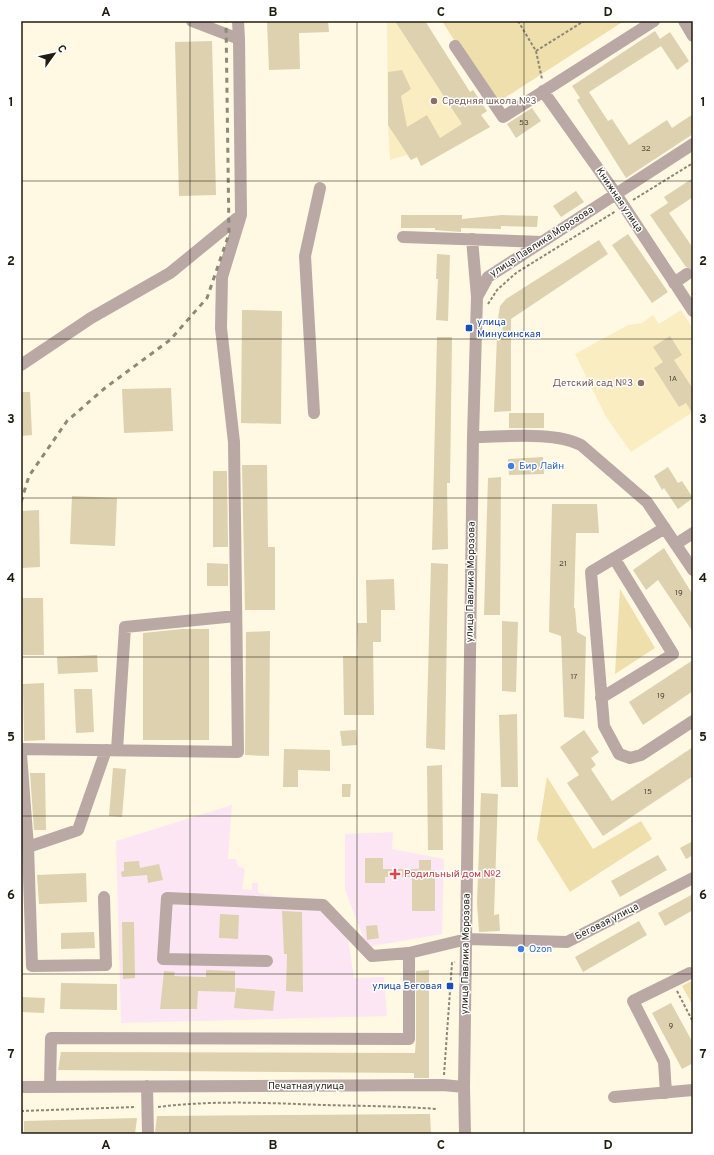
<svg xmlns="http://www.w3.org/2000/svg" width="714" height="1155" font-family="Overpass,sans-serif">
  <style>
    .built { fill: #fbedc2 }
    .industrial { fill: #fde6f3 }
    .green { fill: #efdfad }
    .building { fill: #ddd1af }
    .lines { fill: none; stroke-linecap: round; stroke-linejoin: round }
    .path { stroke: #8c8776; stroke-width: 2; stroke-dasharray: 3 2; stroke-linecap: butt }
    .minor { stroke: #baa8a5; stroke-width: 12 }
    .rail { stroke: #8e8877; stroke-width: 3; stroke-dasharray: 5 5; stroke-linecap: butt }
    .grid { fill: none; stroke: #211d10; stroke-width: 1; stroke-opacity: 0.55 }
    .education-dot { fill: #8d6e63; stroke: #fff; stroke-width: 1.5 }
    .transit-dot { fill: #1a4fb4; stroke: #fff; stroke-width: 1.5 }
    .shop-dot { fill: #3f7fe0; stroke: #fff; stroke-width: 1.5 }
    .health-dot { fill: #e0444e; stroke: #fff; stroke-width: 1.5 }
    .labels { text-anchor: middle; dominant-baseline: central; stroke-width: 3; stroke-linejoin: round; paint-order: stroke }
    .number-label { font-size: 8px; fill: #504a38 }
    .education-label { font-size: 10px; fill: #785e54; stroke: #fff; text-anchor: start }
    .street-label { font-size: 10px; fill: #211d10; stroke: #fff }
    .transit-label { font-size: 10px; fill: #164399; stroke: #fff; text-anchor: start }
    .shop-label { font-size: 10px; fill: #366cbe; stroke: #fff; text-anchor: start }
    .health-label { font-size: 10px; fill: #be3a42; stroke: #fff; text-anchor: start }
    .neatline { fill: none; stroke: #211d10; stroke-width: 1.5 }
    .grid-label { font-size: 13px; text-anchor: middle; font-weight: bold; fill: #211d10 }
  </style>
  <rect width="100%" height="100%" fill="#fff8e3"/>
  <path class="built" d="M387 21H425L470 92 473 90 487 111 481 115 490 127 421 166 417 157 411 160 407 155 390 160 388 125Z
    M681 310 693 329V412L631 452 606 417 575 354 628 325 642 323 653 315 659 324Z"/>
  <path class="industrial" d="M232 805 228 859H236L238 866 245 869 242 889 252 890V883H258V893L323 905 347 932 354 978 384 977 387 1016 121 1023 116 841Z
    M393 832 392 849 444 859 442 934 367 947 345 890V834Z"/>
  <path class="green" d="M442 21H624L495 104Z
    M620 589 655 648 615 674Z
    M547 777 593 849 641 821 652 839 570 892 537 839Z
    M693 980V1006L682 986Z"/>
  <path class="building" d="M267 21H328L329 32 299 33 300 69 269 70Z
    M395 21H425L470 92 473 90 487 111 481 115 490 127 421 166 417 157 411 160 388 125V72L402 70 411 89 401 96 407 127 427 115 440 138 462 124Z
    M655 31 660 39 670 32 689 61 677 70 661 46 589 92 608 121 612 119 629 145 667 120 672 128 693 114V134L626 178 577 100 580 98 572 86Z
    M212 41 216 195 179 196 175 42Z
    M532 108 541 121 516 138 507 124Z
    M693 178V197L669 213 693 248V270L686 267 650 215 668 203 664 197Z
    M576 191 584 202 561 217 553 206Z
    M401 215H462V219L502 215 538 216 537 227 501 226V229L461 228V232L435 230V228H401Z
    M628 234 668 292 652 303 612 245Z
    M599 240 608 254 511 319V411L494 412 497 336H502L503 325H497L500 306 506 299Z
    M437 254 450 255 448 321 436 320 438 279H436Z
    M242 310 282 311 281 424 241 423Z
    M670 336 682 355 674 360 693 389V414L686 403 679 407 654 368 663 362 653 347Z
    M437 337H452L450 483H447L448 549 432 550Z
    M171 388 173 431 124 433 122 389Z
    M21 392H30L32 435 21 436Z
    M509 413H544V428H509Z
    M543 457 544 474 509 475 508 459Z
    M242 465H267L268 547H275V610H245Z
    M668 467 678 483 682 481 693 498 678 509 664 488 662 490 654 476Z
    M213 471H227L228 547H213Z
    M501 477 500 615H484L488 478Z
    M72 496 117 498 115 546 70 544Z
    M552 504H597L599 533H576L574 608H575L577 632 586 637 584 719 564 717 561 636 549 632Z
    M39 510 40 567 21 568V511Z
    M664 548 693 595V632L658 580 646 590 633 570Z
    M207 563 228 564V586H207Z
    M431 563 448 564 445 750 426 748Z
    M394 579 395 610H381V642H373L374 715H344L343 656H358L357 623H367L366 580Z
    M22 598H43L44 655H23Z
    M502 621 518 622 516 692 502 691Z
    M182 629H209V740H143V633Z
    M270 631 269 756 245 755 246 632Z
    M97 655 98 672 58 674 57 657Z
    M693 660V691L643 725 629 702Z
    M44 683 45 740 24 741 23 684Z
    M74 689H92L94 732 76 733Z
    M517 714 518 787H501L499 715Z
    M356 730 357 745 342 746 340 731Z
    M584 730 599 752 591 758 596 765 591 769 612 801 693 747V776L603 836 567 783 579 775 560 747Z
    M284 749 330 750V771L298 770V787H283Z
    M442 765 443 850H428L427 766Z
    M113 768 126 769 122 817 109 816Z
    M30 773H45L46 830H34Z
    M342 784H351L350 797H342Z
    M481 793 498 794 494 915 499 914 500 931 479 932 477 903Z
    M693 841V855L686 859 680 848Z
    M658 855 667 870 620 897 611 881Z
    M365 858H383V869H419V860H431V870H435V911H412V877H385V883H365Z
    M139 861 140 868 159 864 163 880 148 883 147 875 122 877 121 872 124 871V862Z
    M86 873 87 902 39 904 37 875Z
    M693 894V910L665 926 658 913Z
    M282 911 302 912 303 992 286 991 287 954H284Z
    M220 914 239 915 238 939 219 938Z
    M639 921 647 935 583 972 575 957Z
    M122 922H134L135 978 123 979Z
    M377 925 379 938 367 940 366 926Z
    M94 932 95 948 61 949V933Z
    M206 970 235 971V992L198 991 197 1009H160L164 971 175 972 174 976 206 977Z
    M429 970V1078H414V1073L58 1070 61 1052 415 1053 416 1039V971Z
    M61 983 117 984V1010L60 1009Z
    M236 988 275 991 273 1011 234 1008Z
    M21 997 45 998 44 1013 21 1012Z
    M671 1003 693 1043V1063L682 1069 652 1013Z
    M430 1114 431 1134 155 1132 157 1116Z
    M137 1118 135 1134H24V1121Z"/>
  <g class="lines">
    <path class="path" d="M518 21 536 51 542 79
      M536 51 584 21
      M633 200 693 163
      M488 304 497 290 516 273 616 211
      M677 991 693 1022
      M444 1075 452 963 455 962
      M158 1107C213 1100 269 1103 324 1105 361 1106 399 1106 437 1109
      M21 1111 136 1107"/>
    <path class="minor" d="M192 21 239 39 238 21
      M684 21 693 36
      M455 46 503 117 654 21
      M543 91 616 194 693 311
      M403 237 542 242
      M674 283 687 274
      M477 297 488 277 693 144
      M21 365 91 318 170 273 241 215
      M314 413 305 256 320 188
      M473 437C502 437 555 431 581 445L647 502 693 570
      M665 528 591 572 604 726 619 754 630 758 641 755 693 721
      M676 544 693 533
      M601 698 673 654 614 558
      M21 749 238 752 234 442 221 328 222 277 241 215 239 39
      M117 750 125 627 236 616
      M21 754 28 847
      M104 897 106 965 32 966 28 847 78 830 106 750
      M267 961 163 959 167 898 323 905 372 956 409 953 467 939 567 942 693 878
      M147 1086 148 1134
      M21 1087 443 1085 464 1087
      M50 1087 51 1038 409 1039V953
      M666 1093 664 1062 633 1001 690 973
      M614 1097 693 1090
      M465 1134 464 1087 473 437 477 297 472 239"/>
    <path class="rail" d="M21 502 29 476 67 421 105 388 170 340 207 298 229 234 226 21"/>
  </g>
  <path class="grid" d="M190 21V1134M357 21V1134M524 21V1134M21 181H693M21 339H693M21 498H693M21 657H693M21 816H693M21 974H693"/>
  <g class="education-dot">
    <circle cx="434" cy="101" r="4"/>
    <circle cx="641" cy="383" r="4"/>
  </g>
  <g class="transit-dot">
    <rect x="465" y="324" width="8" height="8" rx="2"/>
    <rect x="446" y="982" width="8" height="8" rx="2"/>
  </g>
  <g class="shop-dot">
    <circle cx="511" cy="466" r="4"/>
    <circle cx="521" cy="949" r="4"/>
  </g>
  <path class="health-dot" d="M393 868h4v4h4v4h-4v4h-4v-4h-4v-4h4z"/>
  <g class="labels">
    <g class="number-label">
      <text x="524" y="123">53</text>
      <text x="646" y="149">32</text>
      <text x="673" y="379">1А</text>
      <text x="563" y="564">21</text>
      <text x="679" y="593">19</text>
      <text x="574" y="677">17</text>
      <text x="661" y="696">19</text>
      <text x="648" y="792">15</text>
      <text x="671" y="1026">9</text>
    </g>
    <g class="education-label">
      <text x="442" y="101">Средняя школа №3</text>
      <text x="633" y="383" text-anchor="end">Детский сад №3</text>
    </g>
    <g class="street-label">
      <text transform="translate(619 200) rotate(56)">Книжная улица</text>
      <text transform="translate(542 242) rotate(-33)">улица Павлика Морозова</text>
      <text transform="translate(471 582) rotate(-89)">улица Павлика Морозова</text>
      <text transform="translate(607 922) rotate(-27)">Беговая улица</text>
      <text transform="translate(466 954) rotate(-89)">улица Павлика Морозова</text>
      <text x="306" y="1086">Печатная улица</text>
    </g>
    <g class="transit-label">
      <text x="477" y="322">улица<tspan x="477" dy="12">Минусинская</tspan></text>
      <text x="442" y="986" text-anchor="end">улица Беговая</text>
    </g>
    <g class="shop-label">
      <text x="519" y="466">Бир Лайн</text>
      <text x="529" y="949">Ozon</text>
    </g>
    <g class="health-label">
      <text x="404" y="874">Родильный дом №2</text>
    </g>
  </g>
  <rect width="714" height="1155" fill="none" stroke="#ffffff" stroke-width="44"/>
  <g transform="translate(54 54) rotate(57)" stroke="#ffffff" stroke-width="3" paint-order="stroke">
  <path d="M0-3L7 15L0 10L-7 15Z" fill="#211d10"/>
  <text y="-6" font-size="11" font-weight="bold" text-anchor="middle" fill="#211d10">С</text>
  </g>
  <rect x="22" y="22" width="670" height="1111" class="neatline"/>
  <g class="grid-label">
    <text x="106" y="16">A</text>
    <text x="273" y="16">B</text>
    <text x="441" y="16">C</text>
    <text x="608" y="16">D</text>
    <text x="11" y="106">1</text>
    <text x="703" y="106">1</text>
    <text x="11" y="265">2</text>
    <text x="703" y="265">2</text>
    <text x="11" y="423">3</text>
    <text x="703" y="423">3</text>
    <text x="11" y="582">4</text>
    <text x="703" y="582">4</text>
    <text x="11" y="741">5</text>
    <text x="703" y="741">5</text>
    <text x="11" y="899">6</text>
    <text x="703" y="899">6</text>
    <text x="11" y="1058">7</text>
    <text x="703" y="1058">7</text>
    <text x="106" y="1149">A</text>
    <text x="273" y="1149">B</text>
    <text x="441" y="1149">C</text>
    <text x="608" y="1149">D</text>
  </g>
</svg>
